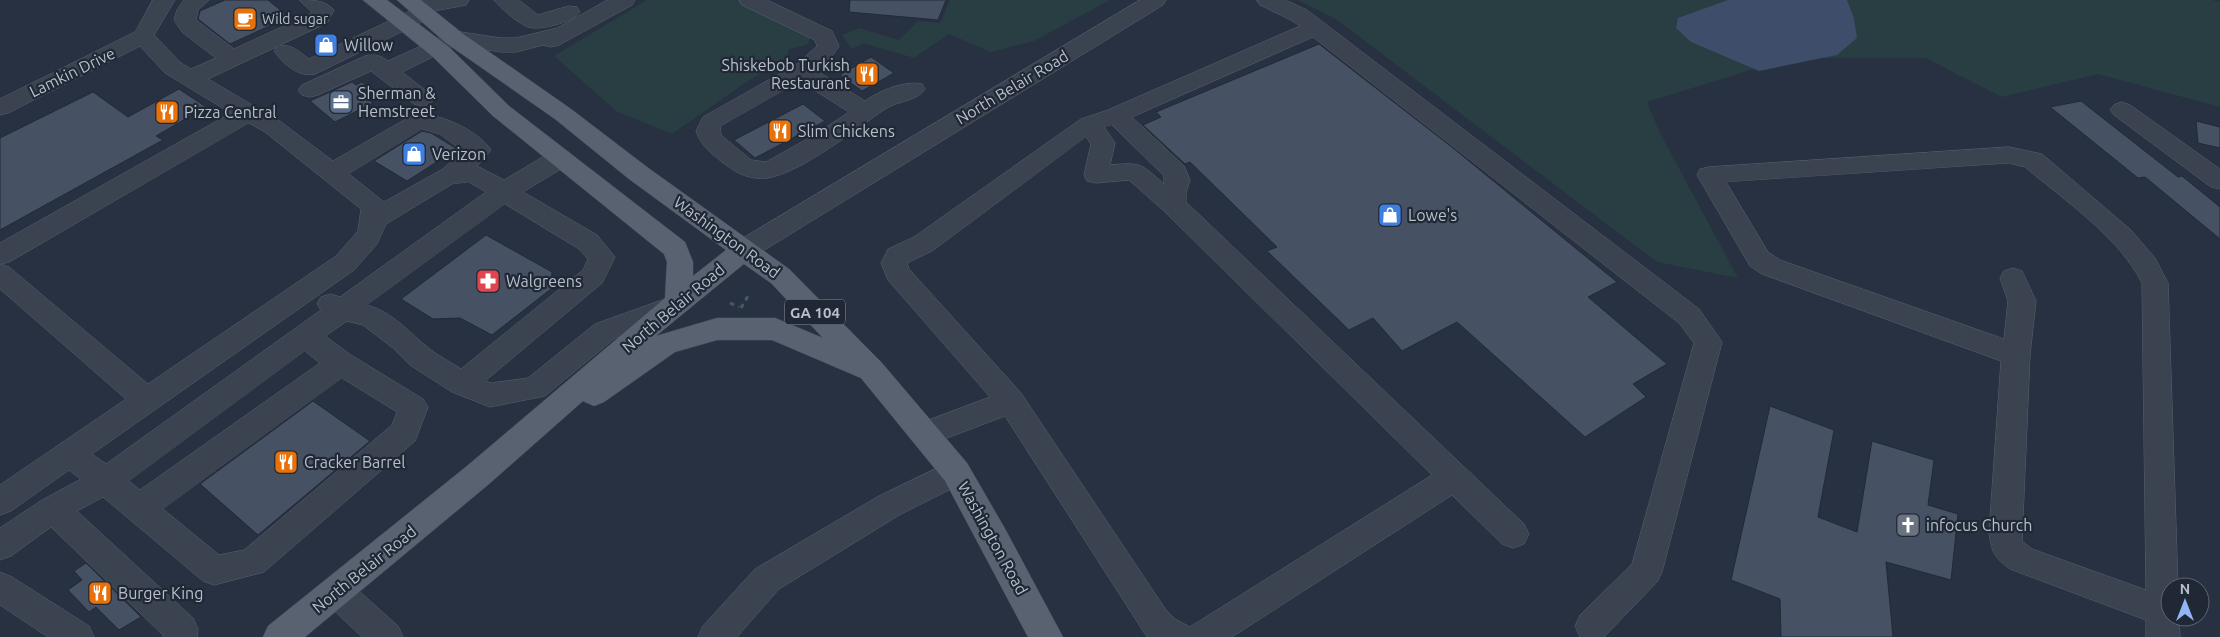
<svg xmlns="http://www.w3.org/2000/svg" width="2220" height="637" font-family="Ubuntu,sans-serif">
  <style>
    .green { fill: #293e42 }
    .water { fill: #3d4d6a }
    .building { fill: #465163; stroke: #222a38 }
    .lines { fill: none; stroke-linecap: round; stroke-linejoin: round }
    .minor-casing { stroke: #59616e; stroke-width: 1 }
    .major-casing { stroke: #454c5a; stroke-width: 1 }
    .path { stroke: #475b5f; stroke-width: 3; stroke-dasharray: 4.5 4.5; stroke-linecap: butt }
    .minor { fill: #3b4351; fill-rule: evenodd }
    .major { fill: #596271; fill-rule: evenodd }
    .labels { text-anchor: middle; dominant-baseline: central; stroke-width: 4.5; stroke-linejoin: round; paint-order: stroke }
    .far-poi-label { font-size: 14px; fill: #b8bfcb; stroke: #202836; text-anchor: start }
    .shield { fill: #202836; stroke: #8a929e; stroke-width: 1 }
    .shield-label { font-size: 15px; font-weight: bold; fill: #b8bfcb }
    .poi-label { font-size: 16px; fill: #b8bfcb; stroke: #202836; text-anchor: start }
    .street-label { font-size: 16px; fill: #b8bfcb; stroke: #202836 }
  </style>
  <rect width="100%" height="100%" fill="#273141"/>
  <path class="green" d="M647 0H735L806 33 810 38 807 45 789 49 787 57 745 83 672 134 616 111 554 56Z
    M950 0H1110L1034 41 991 52 949 34 914 58 863 43 852 49 842 35 859 28 899 40 918 21 940 23Z
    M1298 0H2212L2220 2V107L2098 74 2002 97 1925 58H1790L1647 102 1660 133 1738 278 1657 262 1337 20Z"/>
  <path class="water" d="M1728 0H1847L1854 18 1857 38 1837 55 1759 71 1691 42 1676 28 1678 18Z"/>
  <path class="building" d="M225 0H268L289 17 230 44 198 19 200 11Z
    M850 0H946L938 20 849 12Z
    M1319 44 1453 148 1617 282 1588 297 1667 364 1633 384 1646 397 1585 437 1457 322 1402 351 1373 318 1349 330 1267 251 1277 247 1190 162 1185 164 1143 125 1161 117 1156 112Z
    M871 57 894 73 862 91 840 75Z
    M352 82 356 85 362 82 376 94 367 98 373 103 335 122 310 101Z
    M179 89 206 107 156 136 163 140 0 230V138L93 92 128 117Z
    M2081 101 2178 177 2182 176 2220 207V239L2145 177 2138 178 2050 107Z
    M803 104 825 121 755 158 734 140Z
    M2196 121 2220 127V148L2198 143Z
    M422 131 431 133 457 149 407 181 374 161Z
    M486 235 552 272 551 289 492 335 460 318 433 319 401 299Z
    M313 401 370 441 258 535 200 484Z
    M1770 406 1834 430 1818 517 1857 532 1872 441 1934 460 1928 505 1958 514 1951 580 1886 562 1893 637H1781L1780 599 1731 580Z
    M86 563 141 617 119 630 96 607 89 612 68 590 82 580 74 571Z"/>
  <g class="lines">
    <g class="minor-casing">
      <path id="minor" d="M153 0H175L154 35 181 63 191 69 216 58 182 32 174 20 177 10 184 0H209L198 10 196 20 234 49 310 14 312 12 299 0C313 0 325 0 334 10L327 23 208 79 281 122 333 161 411 116C434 109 478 130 491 150L477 166 504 180 551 152 560 150 569 152 572 158 569 164 523 192 597 235 615 257 602 283 485 381 491 383 528 378 595 324 673 296 683 299 687 306 683 313 615 338 545 396 490 407 452 392 410 365 393 348 363 325 347 321 325 336 351 355 423 399 428 407 415 441 264 572 214 585 203 581 103 497 77 511 193 618 198 629 197 637H163V635L51 527 11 556 0 560V528L42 500 81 479 69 470 11 511 0 515V485L126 399 0 289V243L231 113 165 73 140 46 8 113 0 115V99L135 32ZM249 123 265 132 361 209 358 231 336 256 148 384 9 267 0 264 9 262ZM422 129 440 134 463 151 443 169 384 202 349 174ZM469 182 486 192 340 297 331 294 321 297 317 304 321 310 106 464 92 454 354 270 377 244 386 224 452 184ZM505 204 579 249 588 259 583 270 461 369C451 362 440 357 431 350 410 334 394 312 367 305ZM305 351 320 363 140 490 129 481ZM342 378 397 412 392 425 244 550 219 555 163 509Z
        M421 0H469L466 5 434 11 432 17 315 74C299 78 283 64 274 51L277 46C291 43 298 51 309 59L410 11 407 7 410 2Z
        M494 0H519L538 15 569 6 577 7 580 12C573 22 540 31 528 27 518 23 501 9 494 0Z
        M608 0H635L632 5 559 45 551 47 543 45 516 52H501L457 45 402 72 430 94 434 99 430 104 422 106 414 104 371 71 318 95 310 97 302 95 298 90 302 85 365 56C375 54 380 55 388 61L454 31 501 38H516L557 28Z
        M739 0H767L832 31 839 46 830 59 817 71 865 101C879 91 905 80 922 84L925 89C918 101 897 101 885 109 858 128 799 174 767 178 749 180 736 173 722 162 711 153 701 146 696 131L703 117 797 64 817 46 815 40 742 5ZM800 81 849 112 816 134 766 162 751 160 722 136 720 131 721 126Z
        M1140 0H1166L1163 5 753 257 744 259 735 257 731 250 735 243Z
        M1257 0H1285L1307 10 1699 309 1722 342 1662 572 1657 582 1604 637H1580L1575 626 1580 615 1632 564 1694 343 1679 323 1313 37 1132 117 1184 166 1190 180 1186 193V202L1524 524 1529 534 1524 544 1513 548 1502 544 1452 495 1232 637H1147L1005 416 926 446 915 443 911 434 915 425 990 397 888 280 881 263 888 249 914 237 1081 119 1108 110 1300 26 1291 20 1260 5ZM1112 125 1164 176V184C1141 164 1142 162 1110 165L1115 143 1104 127ZM1086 137 1091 144 1084 175 1087 181 1096 183 1129 180 1164 211 1432 475 1190 627 1175 619 1166 610 1021 393 909 269 907 263 932 251Z
        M2122 102 2130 105 2220 169V189L2211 187 2114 115 2110 110 2114 105Z
        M2009 147 2042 154 2131 230 2155 258 2168 283 2178 587H2170V617H2179L2180 637H2146V620L2010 569C1994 557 1992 553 1989 533L2001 361 1762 274 1750 266 1697 175 1700 169 1709 167ZM2009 163 2025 167C2063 199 2120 238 2142 283L2146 590 2032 549 2022 541 2030 355 2036 301 2022 271 2013 268 2004 271 2000 278 2008 301 2004 339 1780 260 1768 252 1726 182Z
        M956 459 967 463 971 472 967 481 901 514 779 589 737 637H698L703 626 755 569 879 496Z
        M0 572 12 577 89 626 94 637H48L0 605Z
        M337 577 349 582 398 626 403 637H362L325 602 321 592 325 582Z"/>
    </g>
    <g class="major-casing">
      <path id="major" d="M363 0H387L449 47 509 106 685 242 693 262V276L726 250 629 179 555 119 446 43 397 0H421L462 33 571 109 647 167 789 269 882 363 967 463 1004 527 1063 637H1028L945 481 861 378 772 340H717L675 352 604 402 594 406 583 401 489 484 305 637H263L268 626 467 466 665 298 667 262 664 254 493 116 433 57ZM744 264 771 283 823 338 775 318H717L656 336Z"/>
    </g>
    <path class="path" d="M730 303 739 307
      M741 308 748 296"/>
    <use href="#minor" class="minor"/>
    <use href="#major" class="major"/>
  </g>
  <defs>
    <g id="cafe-square" transform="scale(1.25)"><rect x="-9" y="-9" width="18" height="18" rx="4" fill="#e8710a" stroke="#202836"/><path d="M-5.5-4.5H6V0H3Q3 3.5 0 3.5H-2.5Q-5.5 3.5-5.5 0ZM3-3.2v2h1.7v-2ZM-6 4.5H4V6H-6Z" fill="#fff"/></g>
    <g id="shop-square" transform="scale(1.25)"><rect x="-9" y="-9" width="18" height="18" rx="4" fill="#3f7fe0" stroke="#202836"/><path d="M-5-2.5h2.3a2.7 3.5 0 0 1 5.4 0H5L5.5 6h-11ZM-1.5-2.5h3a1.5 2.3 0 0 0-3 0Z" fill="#fff"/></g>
    <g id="restaurant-square" transform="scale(1.25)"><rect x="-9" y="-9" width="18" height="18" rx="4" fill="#e8710a" stroke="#202836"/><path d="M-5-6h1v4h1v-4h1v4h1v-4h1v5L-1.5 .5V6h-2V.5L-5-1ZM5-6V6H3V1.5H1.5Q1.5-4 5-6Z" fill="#fff"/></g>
    <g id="office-square" transform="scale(1.25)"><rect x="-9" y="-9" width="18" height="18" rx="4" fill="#5c6f8a" stroke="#202836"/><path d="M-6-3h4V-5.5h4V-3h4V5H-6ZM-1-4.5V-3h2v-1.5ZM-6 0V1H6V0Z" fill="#fff"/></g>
    <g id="pharmacy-square" transform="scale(1.25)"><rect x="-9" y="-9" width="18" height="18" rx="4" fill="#e0444e" stroke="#202836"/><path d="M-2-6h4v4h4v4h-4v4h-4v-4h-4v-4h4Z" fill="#fff"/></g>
    <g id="church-square" transform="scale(1.25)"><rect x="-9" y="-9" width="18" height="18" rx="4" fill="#6b7280" stroke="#202836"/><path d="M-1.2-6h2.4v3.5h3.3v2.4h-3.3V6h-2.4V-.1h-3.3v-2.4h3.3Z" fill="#fff"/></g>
  </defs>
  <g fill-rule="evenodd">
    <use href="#cafe-square" x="245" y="19"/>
    <use href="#shop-square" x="326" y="45"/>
    <use href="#restaurant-square" x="867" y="74"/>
    <use href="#office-square" x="341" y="102"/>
    <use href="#restaurant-square" x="167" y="112"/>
    <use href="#restaurant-square" x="780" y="131"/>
    <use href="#shop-square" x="414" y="154"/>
    <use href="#shop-square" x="1390" y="215"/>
    <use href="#pharmacy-square" x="488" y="281"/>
    <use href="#restaurant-square" x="286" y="462"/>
    <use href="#church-square" x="1908" y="525"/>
    <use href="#restaurant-square" x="100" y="593"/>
  </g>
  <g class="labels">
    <g class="far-poi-label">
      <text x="262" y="19">Wild sugar</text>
    </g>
    <rect class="shield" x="785" y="299.5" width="60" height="25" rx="4"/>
    <g class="shield-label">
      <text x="815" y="312">GA 104</text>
    </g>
    <g class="poi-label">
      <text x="344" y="45">Willow</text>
      <text x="850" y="65" text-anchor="end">Shiskebob Turkish<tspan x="850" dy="18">Restaurant</tspan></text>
      <text x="358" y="93">Sherman &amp;<tspan x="358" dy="18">Hemstreet</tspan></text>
      <text x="184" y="112">Pizza Central</text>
      <text x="798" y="131">Slim Chickens</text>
      <text x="432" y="154">Verizon</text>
      <text x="1408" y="215">Lowe's</text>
      <text x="506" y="281">Walgreens</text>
      <text x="304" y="462">Cracker Barrel</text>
      <text x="1926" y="525">infocus Church</text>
      <text x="118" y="593">Burger King</text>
    </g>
    <g class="street-label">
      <text transform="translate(72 72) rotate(-26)">Lamkin Drive</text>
      <text transform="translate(1012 87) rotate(-31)">North Belair Road</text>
      <text transform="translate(727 237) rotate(36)">Washington Road</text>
      <text transform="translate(673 308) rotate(-40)">North Belair Road</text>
      <text transform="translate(993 538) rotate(61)">Washington Road</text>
      <text transform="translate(364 569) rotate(-39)">North Belair Road</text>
    </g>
  </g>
  <g transform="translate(2185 602)"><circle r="24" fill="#202836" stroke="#5d6472"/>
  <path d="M0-4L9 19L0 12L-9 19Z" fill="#92b4f6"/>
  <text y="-8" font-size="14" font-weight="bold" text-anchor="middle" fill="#b8bfcb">N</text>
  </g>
</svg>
